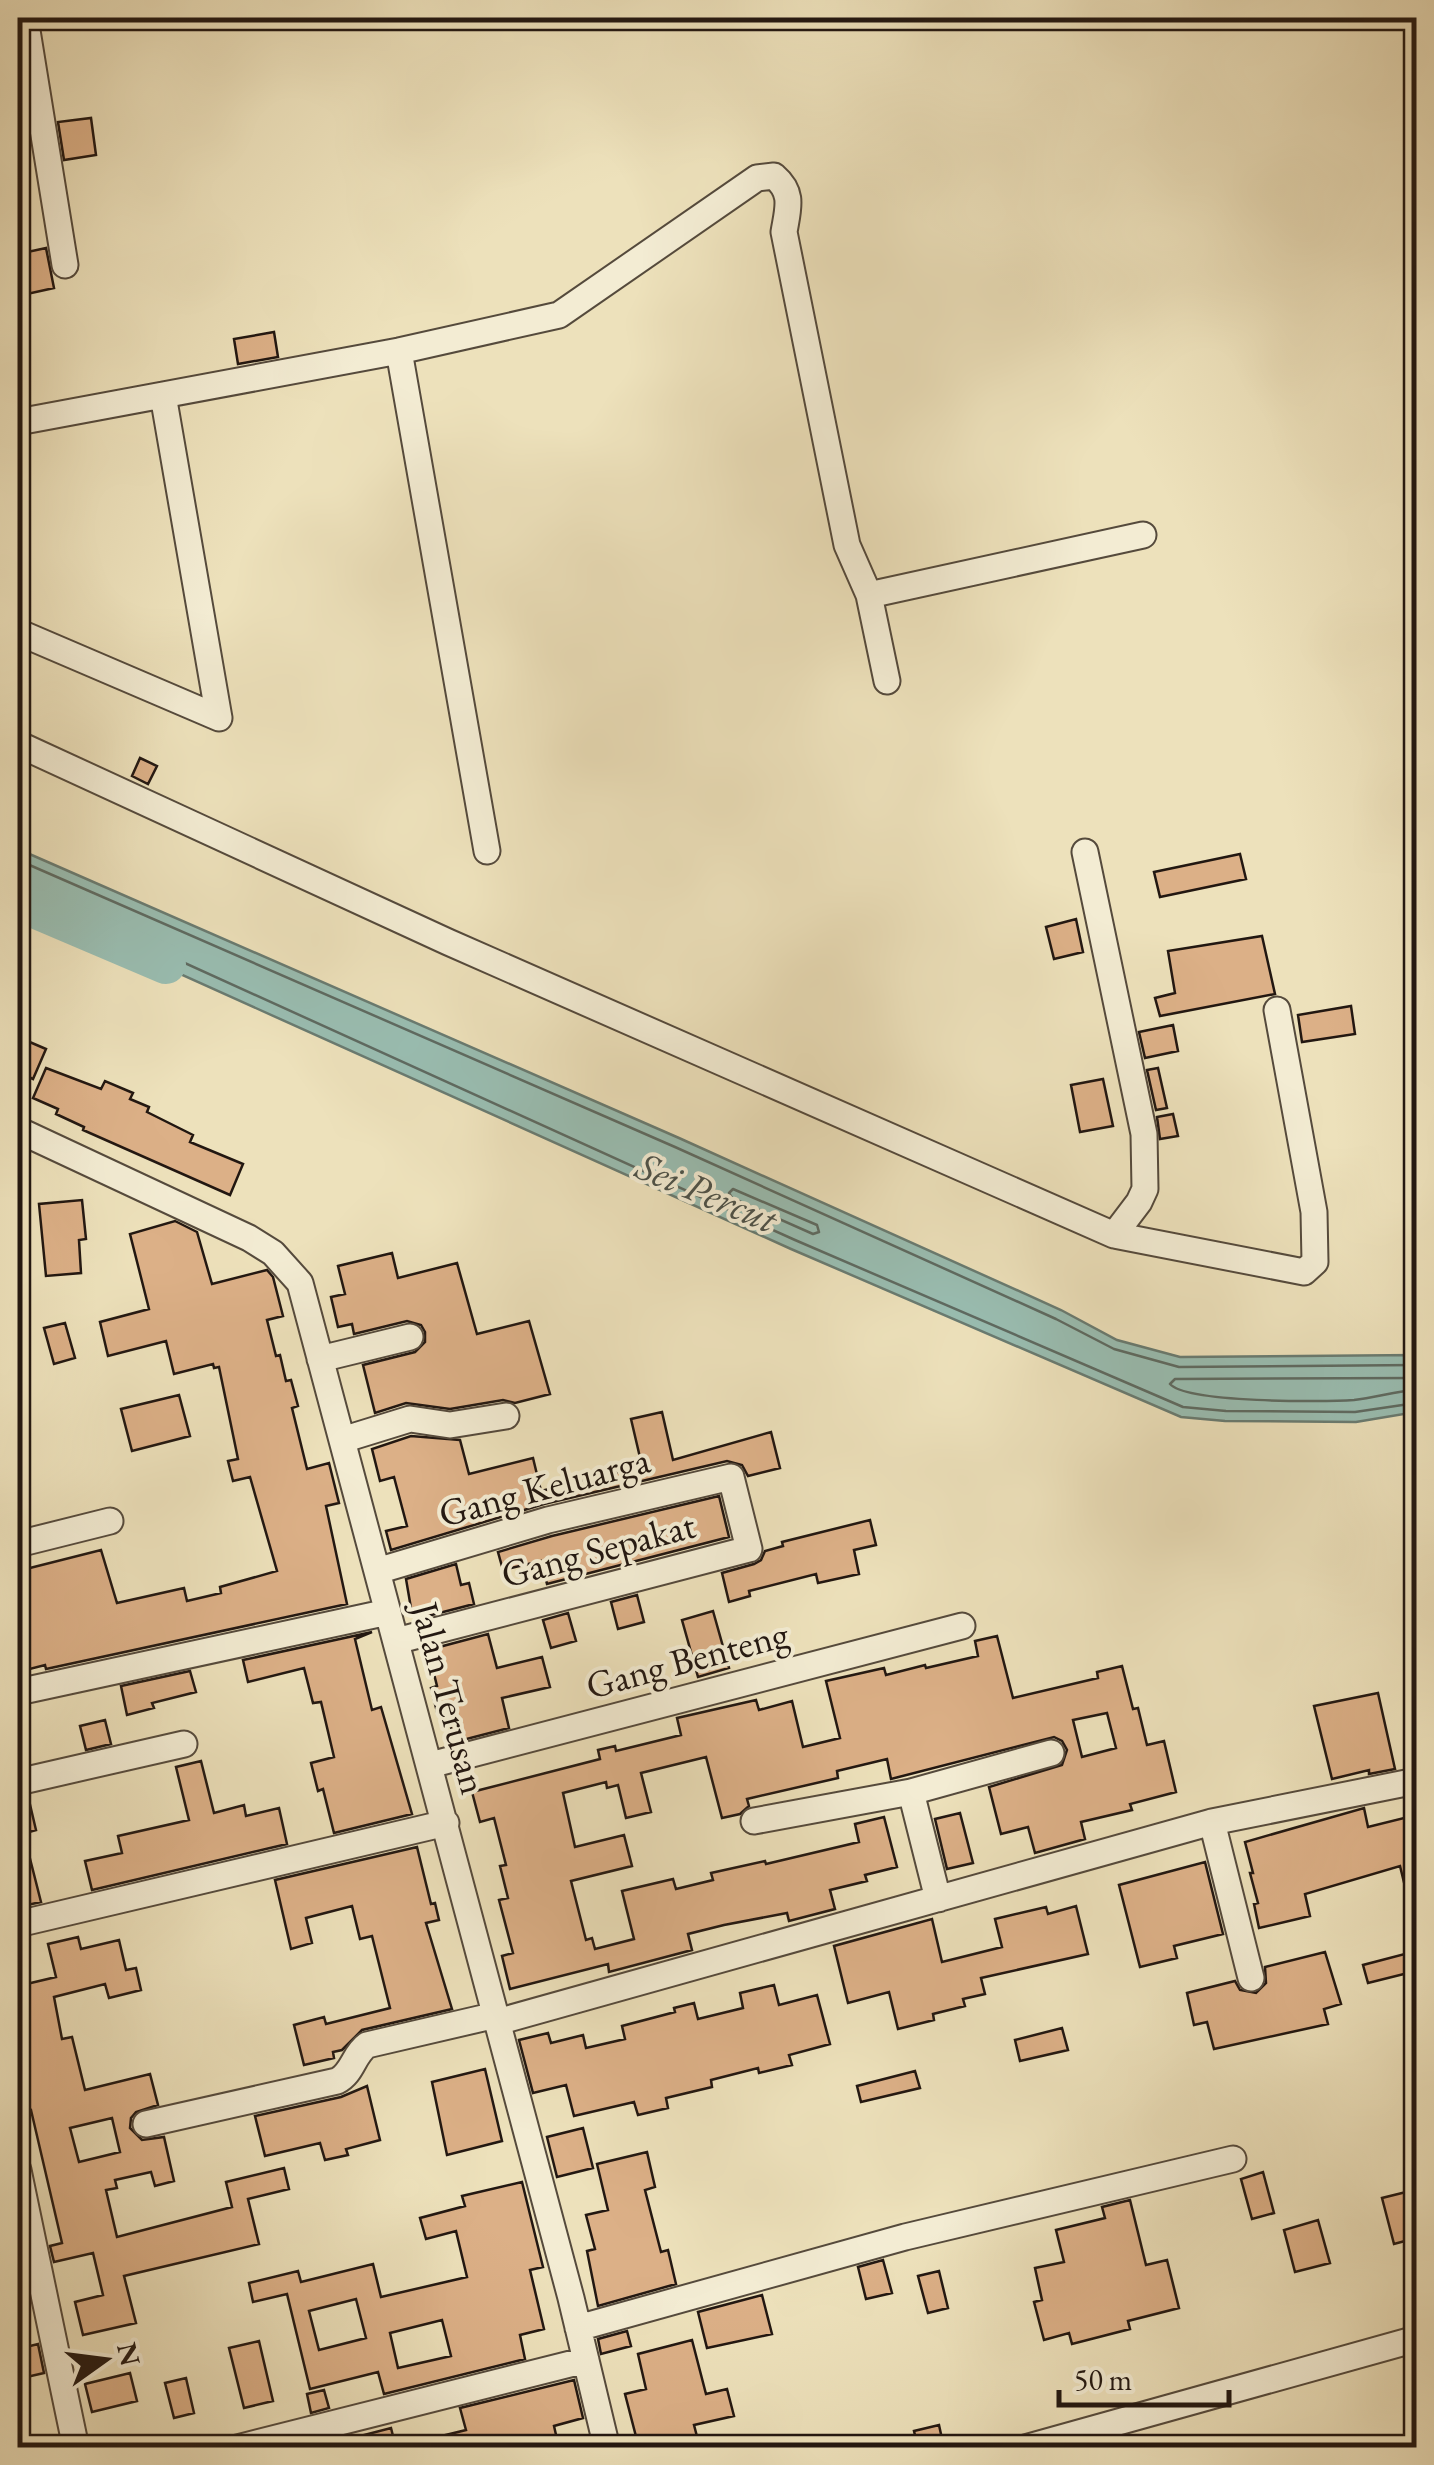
<svg xmlns="http://www.w3.org/2000/svg" width="1434" height="2465" font-family="'EB Garamond',serif">
  <style>
    .water { fill: #99bdb1; stroke: #697b71; stroke-width: 2.5 }
    .lines { fill: none; stroke-linecap: round; stroke-linejoin: round }
    .shore { stroke: #5e6a61; stroke-width: 2.5 }
    .river { stroke: #99bdb1; stroke-width: 40 }
    .building { fill: #dcb087; stroke: #221711; stroke-width: 2.5; fill-rule: evenodd }
    .street-casing { stroke: #554a3c; stroke-width: 29 }
    .street { stroke: #f3ecd3; stroke-width: 25 }
    .labels { text-anchor: middle; dominant-baseline: central; stroke-width: 8; stroke-linejoin: round; paint-order: stroke }
    .street-label { font-size: 38px; fill: #221711; stroke: #f3ecd3 }
    .water-label { font-size: 40px; font-style: italic; fill: #4c5149; stroke: #f3ecd3 }
  </style>
  <rect width="100%" height="100%" fill="#ede1bb"/>
  <filter id="stains"><feTurbulence type="fractalNoise" baseFrequency=".002" numOctaves="4"/><feColorMatrix values="0 0 0 0 .2 0 0 0 0 .09 0 0 0 0 .02 0 0 0 .5 -.17"/></filter>
  <radialGradient id="worn" r=".72"><stop offset=".6" stop-color="#630" stop-opacity="0"/><stop offset="1" stop-color="#630" stop-opacity=".3"/></radialGradient>
  <path class="water" d="M18 849 679 1138 1061 1310 1117 1340 1180 1357 1416 1355V1412L1356 1422 1225 1421 1181 1417 791 1249 18 901Z"/>
  <g class="lines">
    <path class="shore" d="M18 860 675 1147 1056 1319 1114 1349 1179 1367 1416 1365
      M18 892 121 934 795 1240 1183 1407 1226 1411 1355 1412 1416 1403
      M733 1189 817 1225 819 1232 813 1234 732 1198 729 1193Z
      M1416 1378 1175 1379 1170 1384C1187 1403 1323 1402 1354 1400 1375 1398 1396 1391 1416 1390"/>
    <path class="river" d="M18 901 166 964"/>
  </g>
  <path class="building" d="M91 118 96 155 64 160 58 122Z
    M46 248 54 288 18 296V254Z
    M274 332 278 357 238 364 234 339Z
    M140 758 157 766 148 784 132 776Z
    M1240 854 1246 879 1160 897 1154 872Z
    M1076 919 1083 952 1054 959 1046 927Z
    M1262 936 1275 994 1160 1016 1155 998 1175 993 1168 951Z
    M1351 1006 1355 1034 1302 1042 1298 1015Z
    M1173 1025 1178 1051 1145 1058 1139 1032Z
    M18 1037 46 1049 33 1079 18 1072Z
    M46 1068 101 1089 105 1081 133 1093 130 1099 149 1107 147 1112 193 1135 190 1142 243 1164 230 1195 83 1130 84 1127 56 1114 58 1109 33 1098Z
    M1158 1068 1167 1108 1156 1110 1147 1070Z
    M1103 1079 1113 1126 1080 1132 1071 1085Z
    M1173 1114 1178 1136 1160 1139 1157 1117Z
    M82 1200 86 1239 79 1240 81 1273 46 1276 39 1204Z
    M175 1221 197 1232 212 1284 267 1270 273 1277 283 1316 267 1320 276 1356 280 1355 286 1381 291 1380 298 1406 292 1408 307 1469 329 1463 339 1503 326 1506 347 1604 46 1669 45 1665 18 1672V1571L101 1550 117 1603 184 1588 187 1601 221 1593 220 1587 277 1571 250 1477 233 1481 228 1461 238 1459 219 1367 214 1368 213 1364 174 1374 166 1341 108 1356 100 1322 149 1309 130 1234Z
    M392 1253 398 1278 457 1263 477 1334 529 1321 550 1394 515 1403 503 1400 450 1409 406 1403 375 1413 363 1365 415 1352 425 1342V1332L421 1325 407 1321 354 1334 352 1324 338 1327 331 1297 345 1294 338 1266Z
    M65 1323 75 1358 54 1364 44 1328Z
    M179 1395 190 1436 132 1451 121 1409Z
    M662 1412 673 1460 771 1432 780 1468 748 1476 742 1465 727 1461 544 1504 391 1550 386 1531 407 1526 394 1477 380 1481 372 1449 411 1436 460 1440 469 1474 533 1458 541 1491 642 1466 631 1419Z
    M719 1496 729 1537 547 1584 541 1561 503 1570 498 1552 552 1536Z
    M870 1520 876 1545 854 1550 859 1574 818 1583 816 1574 749 1591 750 1596 729 1602 722 1573 754 1564 761 1560 765 1551 783 1546 782 1542Z
    M456 1564 461 1585 469 1583 474 1604 420 1618 419 1613 412 1614 406 1579Z
    M637 1595 644 1622 618 1629 611 1602Z
    M713 1611 729 1668 698 1677 682 1620Z
    M568 1613 576 1641 551 1648 543 1620Z
    M372 1632 355 1639 372 1710 381 1707 412 1814 334 1833 323 1789 318 1791 311 1763 334 1757 321 1702 313 1703 304 1668 248 1682 243 1660Z
    M488 1634 497 1668 542 1657 550 1687 502 1698 509 1728 455 1742 446 1709 437 1712 431 1688 437 1686 428 1650Z
    M997 1636 1013 1698 1098 1678 1097 1672 1122 1666 1133 1709 1138 1708 1147 1745 1164 1741 1176 1792 1130 1804 1132 1810 1081 1822 1085 1839 1035 1853 1028 1827 1001 1834 989 1787 1062 1765 1067 1750 1062 1741 1054 1737 891 1779 887 1759 837 1771 838 1778 747 1799 749 1806 740 1814 722 1818 706 1757 641 1773 651 1812 626 1818 618 1785 607 1788 606 1782 563 1793 575 1847 624 1835 632 1866 571 1881 586 1940 592 1938 595 1949 634 1939 622 1891 673 1879 676 1889 713 1880 711 1873 765 1861 766 1864 859 1842 855 1824 884 1817 897 1867 865 1875 867 1881 830 1890 835 1909 789 1921 787 1913 724 1925 688 1934 692 1950 609 1972 608 1964 510 1989 502 1956 513 1953 499 1900 508 1898 500 1866 506 1865 494 1818 480 1822 472 1792 600 1759 598 1750 615 1746 616 1751 681 1735 677 1718 756 1700 759 1710 792 1701 803 1747 840 1738 826 1681 884 1668 886 1675 925 1665 926 1668 978 1656 975 1641ZM1107 1713 1116 1748 1082 1757 1073 1720Z
    M190 1671 196 1692 152 1703 154 1708 127 1715 121 1686Z
    M1378 1693 1395 1769 1369 1774V1770L1332 1779 1314 1706Z
    M105 1720 111 1744 86 1750 80 1726Z
    M201 1761 214 1813 244 1805 246 1816 279 1808 287 1844 92 1890 85 1861 122 1853 118 1836 189 1820 176 1767Z
    M28 1796 36 1830 18 1835V1798Z
    M1364 1808 1368 1827 1416 1815V1906L1410 1907 1400 1866 1305 1894 1310 1916 1259 1928 1254 1904 1258 1903 1250 1873H1253L1245 1842Z
    M960 1813 973 1863 947 1869 935 1819Z
    M24 1835 41 1902 18 1907V1836Z
    M417 1847 431 1904 435 1903 439 1920 426 1923 452 2009 362 2030 342 2050 333 2052 334 2058 304 2065 294 2025 324 2017 326 2024 390 2008 372 1936 360 1939 352 1906 306 1918 312 1943 291 1949 275 1880Z
    M1205 1862 1223 1934 1174 1946 1177 1958 1140 1967 1119 1885Z
    M1076 1906 1088 1954 981 1978 985 1994 963 1999 965 2006 933 2014 934 2020 898 2029 889 1992 848 2003 834 1946 932 1919 942 1962 1002 1947 995 1919 1046 1907 1048 1914Z
    M78 1937 81 1949 119 1940 126 1970 136 1968 141 1990 109 1998 105 1984 54 1997 62 2039 72 2037 85 2090 150 2074 158 2105 136 2112 131 2118 130 2128 142 2140 164 2137 174 2181 155 2186 151 2172 115 2180 117 2188 106 2190 117 2237 232 2207 226 2182 284 2168 289 2189 248 2199 259 2244 124 2276 136 2323 83 2335 75 2302 103 2295 93 2253 54 2262 50 2246 62 2243 31 2110 25 2112 18 2080V1986L56 1977 48 1944ZM112 2118 120 2152 79 2162 70 2128Z
    M1416 1951V1971L1368 1983 1363 1965Z
    M1325 1952 1341 2004 1324 2009 1328 2024 1214 2049 1207 2022 1194 2025 1187 1993 1235 1981 1240 1990 1256 1993 1266 1983 1265 1967Z
    M774 1985 779 2005 817 1995 830 2044 789 2055 792 2065 759 2073 758 2068 711 2080 712 2087 666 2098 668 2108 638 2115 634 2102 574 2116 566 2085 533 2093 519 2040 548 2033 551 2043 583 2035 586 2048 625 2039 622 2026 675 2012 674 2008 694 2003 698 2019 743 2008 740 1993Z
    M1062 2028 1068 2050 1020 2061 1015 2040Z
    M485 2069 502 2141 447 2155 432 2082Z
    M915 2071 920 2088 861 2102 857 2086Z
    M367 2086 380 2140 346 2149 348 2155 325 2160 320 2143 265 2156 255 2116 341 2097Z
    M583 2128 593 2168 557 2177 547 2137Z
    M647 2152 655 2187 645 2190 661 2252 668 2250 676 2284 598 2306 587 2251 595 2249 586 2215 608 2210 597 2164Z
    M1263 2172 1274 2213 1252 2219 1241 2179Z
    M522 2182 543 2267 530 2270 544 2329 520 2335 525 2359 384 2394 378 2372 310 2389 287 2294 253 2302 249 2283 298 2271 301 2282 373 2264 381 2297 467 2277 456 2231 426 2239 420 2218 465 2206 462 2196ZM356 2299 366 2338 319 2350 309 2311ZM442 2320 451 2356 398 2368 390 2333Z
    M1406 2192 1416 2238 1394 2244 1382 2198Z
    M1130 2200 1146 2265 1167 2260 1179 2308 1128 2321 1130 2329 1072 2344 1069 2333 1044 2340 1034 2302 1042 2300 1035 2268 1064 2262 1056 2230 1105 2218 1102 2207Z
    M1318 2220 1330 2263 1295 2272 1284 2230Z
    M883 2260 892 2293 866 2299 858 2267Z
    M939 2271 948 2308 928 2313 918 2276Z
    M762 2295 772 2334 707 2348 698 2312Z
    M627 2331 631 2346 601 2354 598 2339Z
    M692 2340 706 2394 727 2389 734 2416 694 2425 700 2448H639L625 2394 646 2389 638 2354Z
    M259 2341 273 2401 244 2408 229 2348Z
    M38 2344 44 2373 18 2379V2349Z
    M130 2373 137 2401 92 2412 85 2384Z
    M186 2378 194 2413 174 2418 165 2383Z
    M574 2380 583 2418 554 2426 559 2448H422L421 2441 466 2430 460 2408Z
    M324 2390 329 2408 311 2413 307 2394Z
    M939 2425 944 2448H918L914 2431Z
    M391 2428 396 2448H341V2441Z"/>
  <g class="lines">
    <g class="street-casing">
      <path id="street" d="M25 18 65 265
        M399 351 487 851
        M163 395 219 718
        M18 422 399 351 559 315 757 178 774 176C794 193 788 208 784 232L847 545 869 595 887 681
        M869 595 1143 535
        M18 632 219 718
        M18 744 448 942 1114 1235 1139 1202 1145 1189 1144 1134 1085 852
        M18 1130 249 1238 273 1253 300 1283 571 2298 607 2448
        M1114 1235 1304 1272 1315 1262 1314 1212 1277 1010
        M320 1359 410 1337
        M342 1440 410 1419 450 1425 506 1416
        M18 1544 110 1521
        M377 1571 548 1520 731 1477 749 1549 396 1641
        M18 1692 388 1612
        M430 1765 962 1626
        M18 1782 184 1744
        M754 1821 911 1792
        M1212 1822 1251 1978
        M938 1899 911 1792 1051 1753
        M18 1924 446 1823
        M497 2022 1212 1822 1416 1781
        M146 2124 337 2081C353 2073 353 2055 367 2045L496 2015
        M18 2170 76 2448
        M578 2328 905 2237 1233 2159
        M237 2448 586 2360
        M1025 2448 1416 2339"/>
    </g>
    <use href="#street" class="street"/>
  </g>
  <g class="labels">
    <g class="street-label">
      <text transform="translate(544 1486) rotate(-15)">Gang Keluarga</text>
      <text transform="translate(598 1549) rotate(-15)">Gang Sepakat</text>
      <text transform="translate(687 1659) rotate(-15)">Gang Benteng</text>
      <text transform="translate(450 1698) rotate(75)">Jalan Terusan</text>
    </g>
    <g class="water-label">
      <text transform="translate(707 1192) rotate(23)">Sei Percut</text>
    </g>
  </g>
  <rect width="1434" height="2465" fill="none" stroke="#ede1bb" stroke-width="60"/>
  <rect x="20" y="20" width="1394" height="2425" fill="none" stroke="#221711" stroke-width="5"/>
  <rect x="30" y="30" width="1374" height="2405" fill="none" stroke="#221711" stroke-width="2.5"/>
  <g transform="translate(105 2360) rotate(76)" stroke="#f3ecd3" stroke-width="8" paint-order="stroke">
  <path d="M0-8L18 38L0 25L-18 38Z" fill="#221711"/>
  <text y="-15" font-size="28" font-weight="bold" text-anchor="middle" fill="#221711">N</text>
  </g>
  <path d="M1059 2390v15h170v-15" fill="none" stroke="#221711" stroke-width="5"/>
  <text x="1074" y="2390" font-size="30" fill="#221711" stroke="#f3ecd3" stroke-width="8" paint-order="stroke">50 m</text>
  <rect width="100%" height="100%" filter="url(#stains)"/>
  <rect width="100%" height="100%" fill="url(#worn)"/>
</svg>
